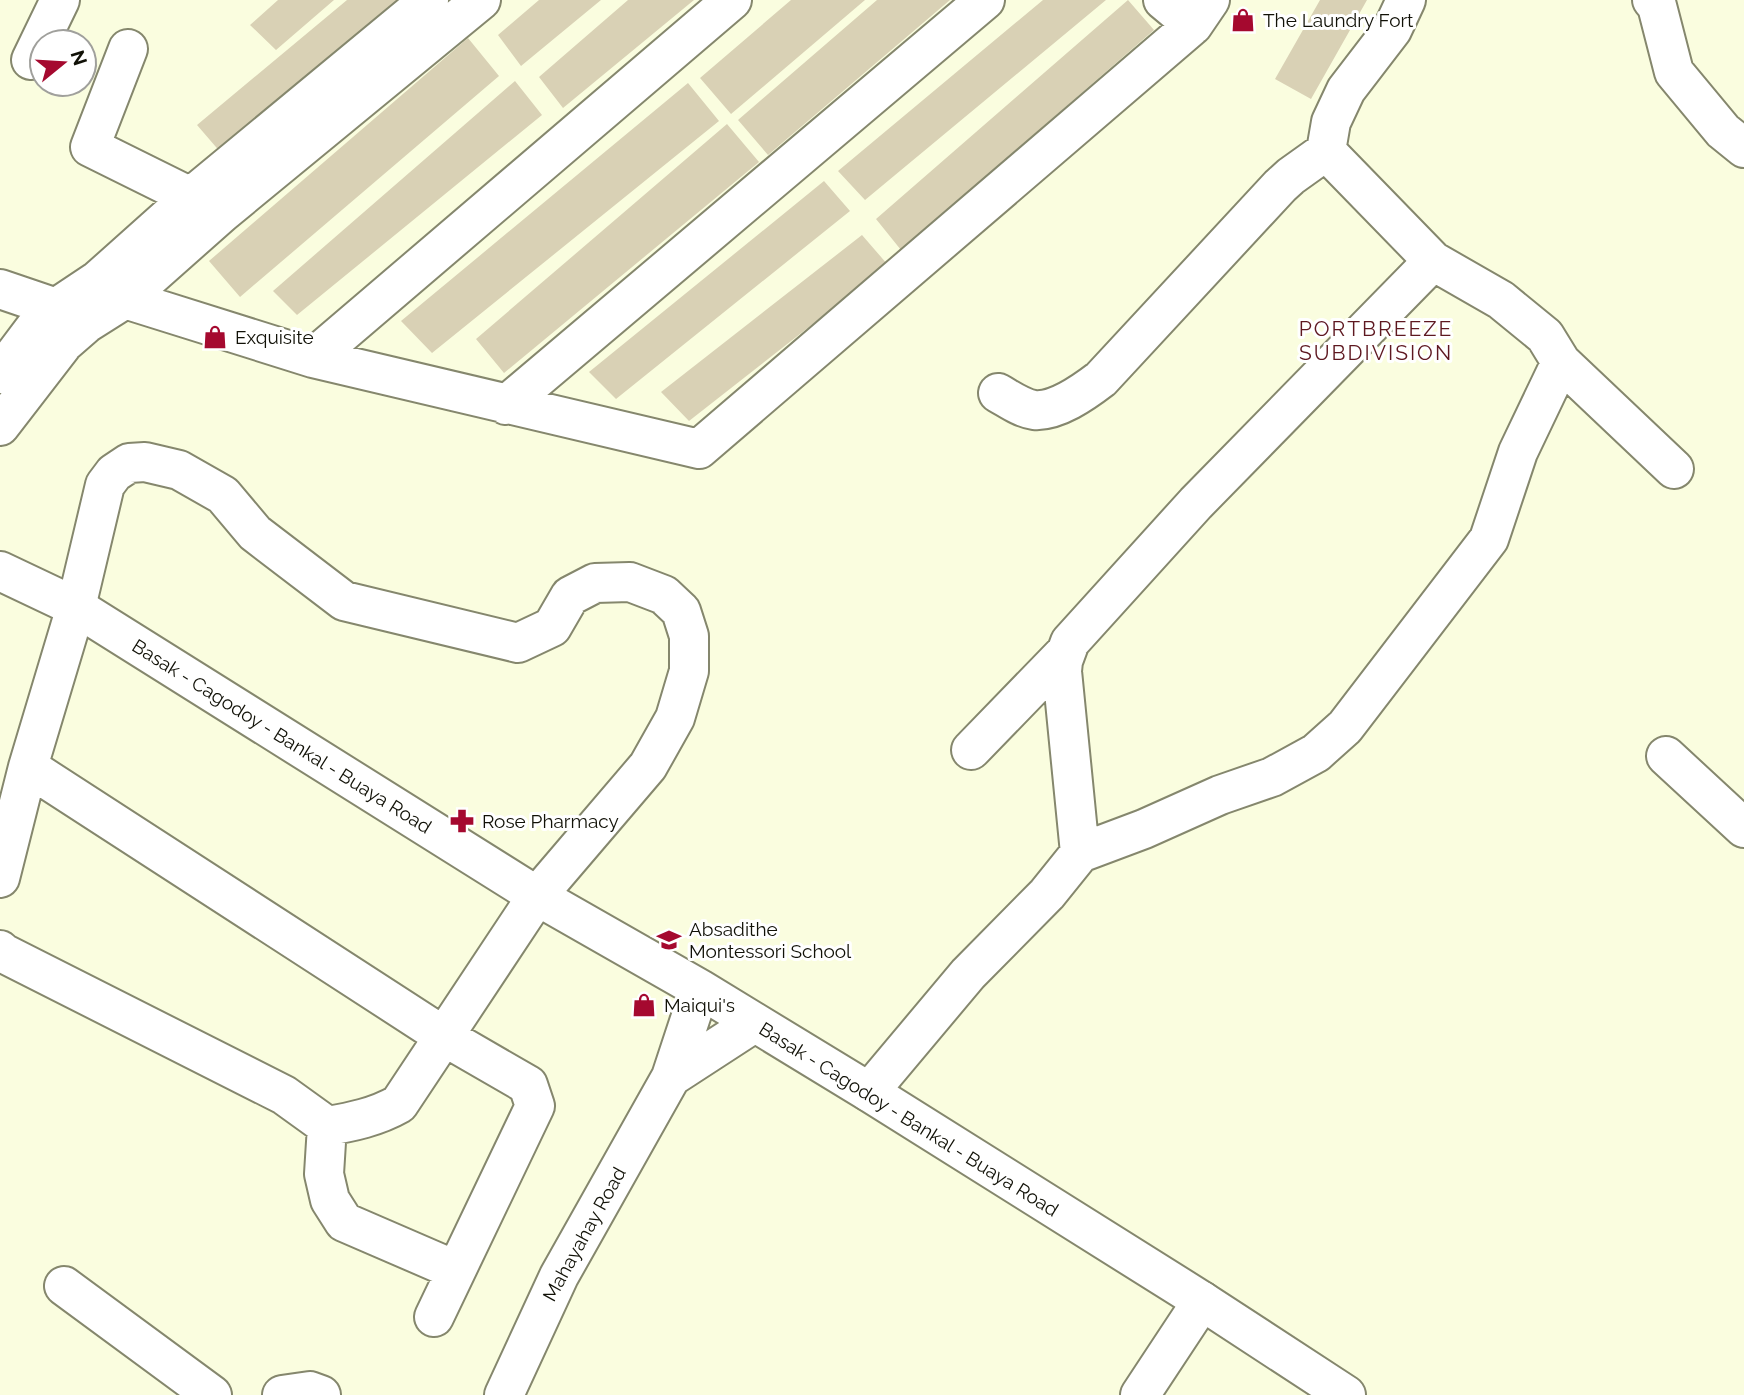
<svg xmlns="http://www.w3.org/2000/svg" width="1744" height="1395" font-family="Raleway,sans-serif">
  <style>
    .building { fill: #d9d1b5 }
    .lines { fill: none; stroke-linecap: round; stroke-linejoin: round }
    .minor-casing { stroke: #85876d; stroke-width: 42 }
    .tertiary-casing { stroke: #85876d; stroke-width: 42 }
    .minor { stroke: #fff; stroke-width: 38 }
    .tertiary { stroke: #fff; stroke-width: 38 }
    .labels { text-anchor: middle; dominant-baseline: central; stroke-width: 6; stroke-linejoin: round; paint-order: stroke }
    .poi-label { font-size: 19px; fill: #111107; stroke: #fff; text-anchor: start }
    .street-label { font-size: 19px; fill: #111107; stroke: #fff }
    .neighbourhood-label { font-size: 21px; letter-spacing: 2px; fill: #5e1820; stroke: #fff }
  </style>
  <rect width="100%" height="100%" fill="#fafddf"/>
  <path class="building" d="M278 0H334L276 50 250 25Z
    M347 0H409L222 154 197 125Z
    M539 0H601L521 66 498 35Z
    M628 0H694L563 108 539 77Z
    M791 0H865L731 114 700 78Z
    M877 0H950L768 155 738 120Z
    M1043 0H1106L865 200 838 171Z
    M1128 0 1154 30 901 250 876 219Z
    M1320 0H1367L1311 99 1275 79Z
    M468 38 499 76 240 297 209 261Z
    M515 81 542 115 297 315 273 291Z
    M688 83 719 121 432 353 401 321Z
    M727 124 759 162 504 373 476 339Z
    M824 181 850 211 616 399 589 372Z
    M862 235 888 265 689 421 661 392Z"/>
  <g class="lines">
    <g class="minor-casing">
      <path id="minor" d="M1163 0 1193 25
        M1652 0 1657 6 1674 72 1723 131 1744 148
        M128 49 90 147 211 207
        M31 60 60 0
        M98 280 125 299 313 358 699 449 1193 25 1210 0
        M0 289 56 308 77 318
        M313 358 732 0
        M1561 362 1674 469
        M0 374 34 329 56 308 98 280 191 197 429 0
        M998 393C1009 399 1021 408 1034 410 1056 412 1084 392 1101 379L1280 186 1291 176 1326 151
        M506 405 985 0
        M0 426 64 343 87 323 125 299 222 213 481 0
        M971 750 1066 652
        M1666 756 1744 828
        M28 767 445 1037 528 1085 535 1106 434 1317
        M1080 853 1062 671 1063 661 1070 642 1196 503 1433 261
        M0 878 28 767 76 607 105 485 114 473 129 463 145 462 179 470 223 495 255 533 344 601 518 643 552 627 570 596 595 583 630 582 664 595 681 611 689 636V671L675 718 648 766 537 896 399 1104C376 1117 352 1122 327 1126L284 1095 3 953 0 950
        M869 1092 968 974 1047 894 1080 853 1144 829 1220 795 1272 777 1316 753 1345 727 1489 539 1518 452 1561 362 1545 336 1501 300 1433 261 1326 151 1331 122 1346 90 1392 30 1406 0
        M327 1126 324 1174 330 1200 344 1222 455 1270
        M64 1286 212 1395
        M282 1395 310 1391 321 1395
        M1140 1395 1202 1301"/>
    </g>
    <g class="tertiary-casing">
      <path id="tertiary" d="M0 571 76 607 537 896 700 989 869 1092 1202 1301 1346 1395
        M671 1077 754 1023
        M504 1395 559 1276 671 1077 700 989"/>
    </g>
    <use href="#minor" class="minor"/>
    <use href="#tertiary" class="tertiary"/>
  </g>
  <defs>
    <g id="shop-bare" transform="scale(1.89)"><path d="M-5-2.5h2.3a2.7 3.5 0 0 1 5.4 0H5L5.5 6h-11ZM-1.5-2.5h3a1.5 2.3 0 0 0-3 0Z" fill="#a5092f" stroke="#fff" stroke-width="2.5" paint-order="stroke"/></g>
    <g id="pharmacy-bare" transform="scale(1.89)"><path d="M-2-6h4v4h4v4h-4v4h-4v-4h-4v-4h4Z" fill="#a5092f" stroke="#fff" stroke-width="2.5" paint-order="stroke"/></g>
    <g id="school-bare" transform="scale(1.89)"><path d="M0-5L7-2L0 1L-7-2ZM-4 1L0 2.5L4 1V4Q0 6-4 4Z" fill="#a5092f" stroke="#fff" stroke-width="2.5" paint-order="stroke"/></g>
  </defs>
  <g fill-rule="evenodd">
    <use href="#shop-bare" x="1243" y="20"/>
    <use href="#shop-bare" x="215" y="337"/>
    <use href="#pharmacy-bare" x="462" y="821"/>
    <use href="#school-bare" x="669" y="940"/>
    <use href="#shop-bare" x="644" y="1005"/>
  </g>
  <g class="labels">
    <g class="poi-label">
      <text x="1263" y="20">The Laundry Fort</text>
      <text x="235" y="337">Exquisite</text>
      <text x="482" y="821">Rose Pharmacy</text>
      <text x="689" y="929">Absadithe<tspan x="689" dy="22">Montessori School</tspan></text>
      <text x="664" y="1005">Maiqui's</text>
    </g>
    <g class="street-label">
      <text transform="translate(282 736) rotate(32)">Basak - Cagodoy - Bankal - Buaya Road</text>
      <text transform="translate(909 1119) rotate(32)">Basak - Cagodoy - Bankal - Buaya Road</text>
      <text transform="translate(584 1234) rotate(-61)">Mahayahay Road</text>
    </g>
    <g class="neighbourhood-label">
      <text x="1376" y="328">PORTBREEZE<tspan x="1376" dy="24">SUBDIVISION</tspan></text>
    </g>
  </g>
  <g transform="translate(63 63) rotate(72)"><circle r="33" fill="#ffffff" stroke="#a0a09c" stroke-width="2"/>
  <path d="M0-5L12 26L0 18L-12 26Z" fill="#a5092f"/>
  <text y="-10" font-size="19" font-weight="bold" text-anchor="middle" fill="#111107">N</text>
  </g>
</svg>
